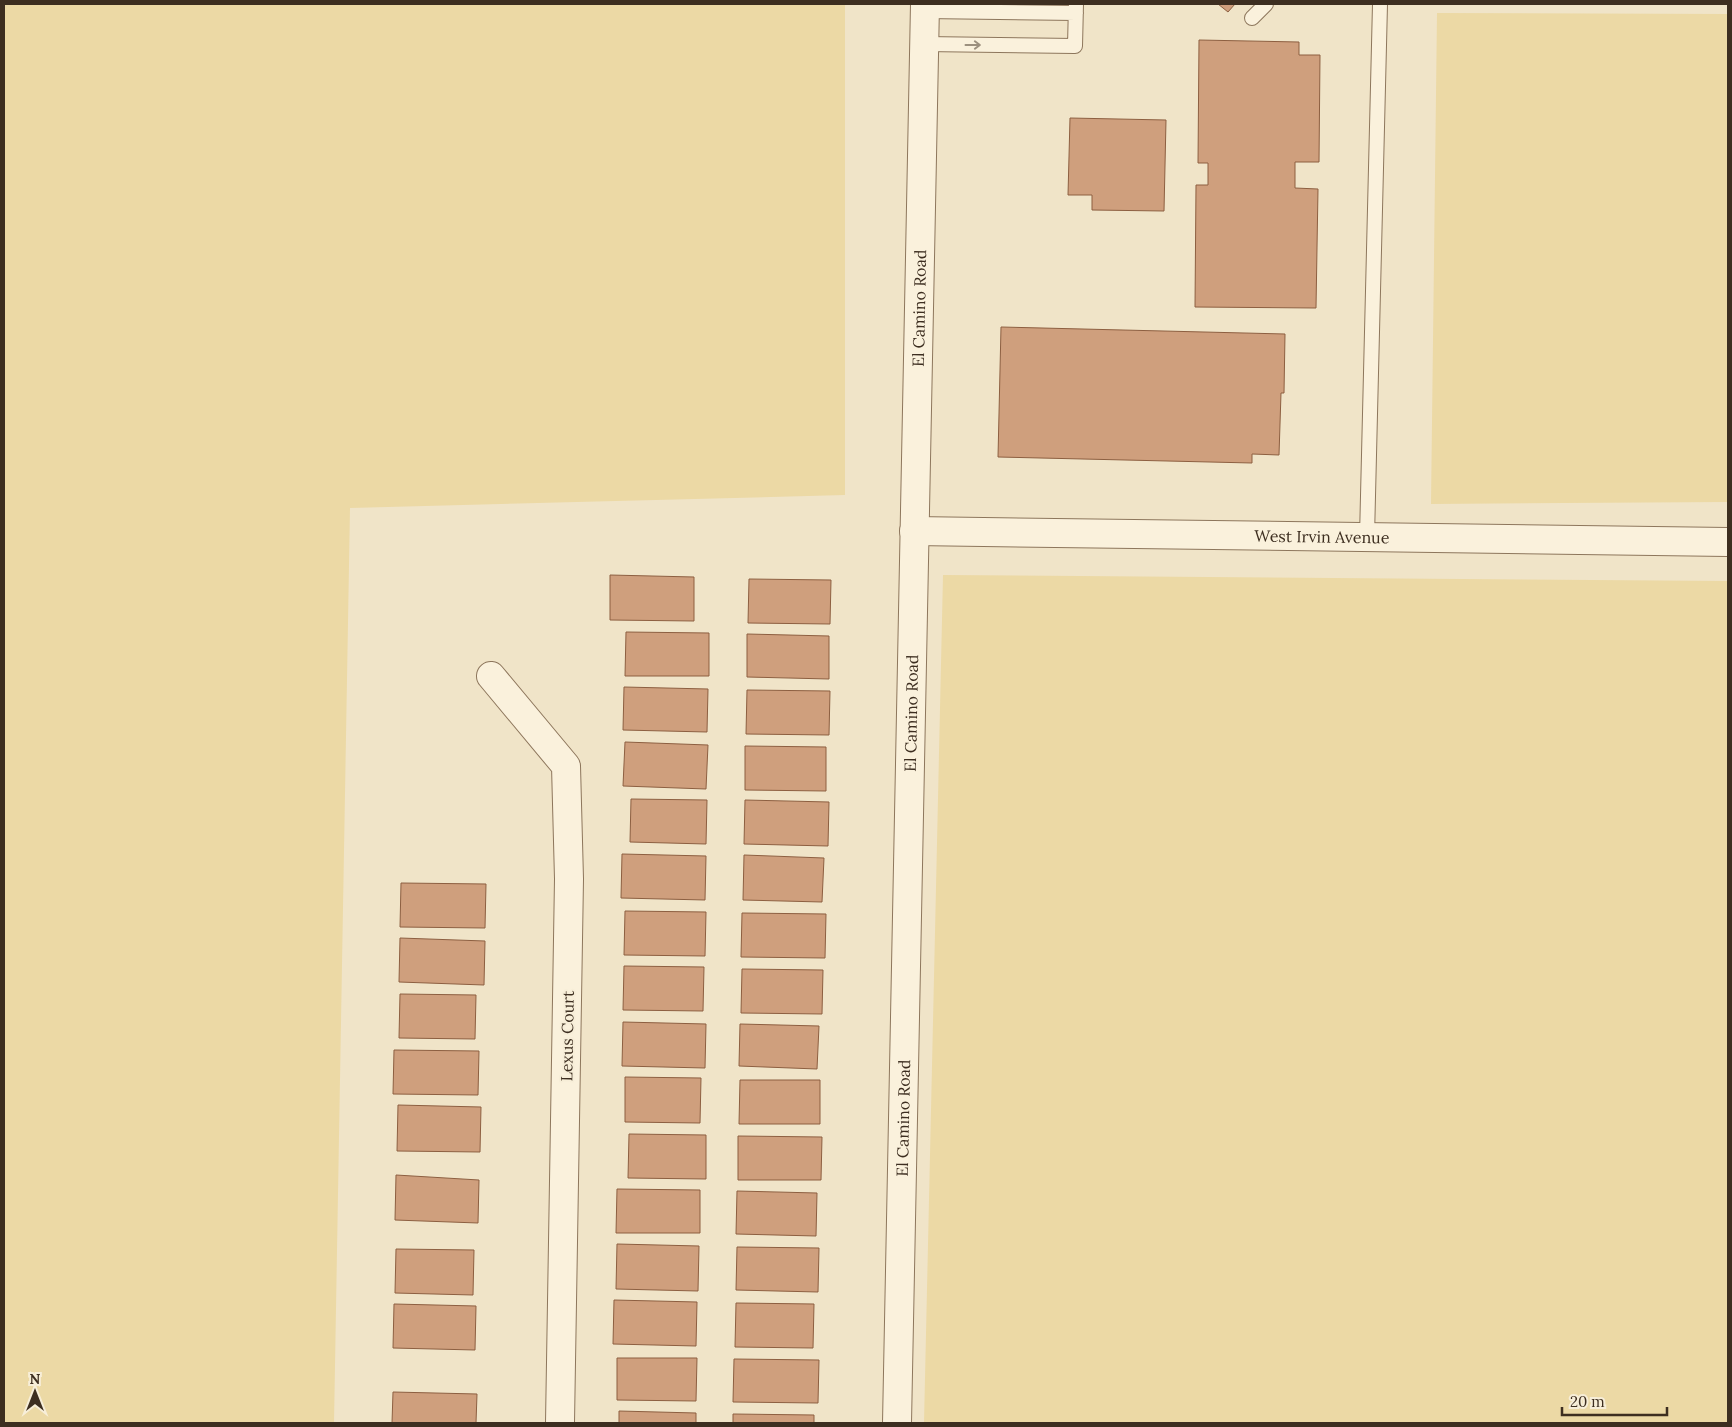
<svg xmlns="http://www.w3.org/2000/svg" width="1732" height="1427" font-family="Lora,serif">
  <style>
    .sand { fill: #ecd9a5 }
    .building { fill: #cf9f7d; stroke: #8d5f41 }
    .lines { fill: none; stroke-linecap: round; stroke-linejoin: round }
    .service-casing { stroke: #8d765c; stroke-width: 16 }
    .minor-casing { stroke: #8d765c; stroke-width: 30 }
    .tertiary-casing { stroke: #8d765c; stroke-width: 30 }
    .service { stroke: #faf1dc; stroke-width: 14 }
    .minor { stroke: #faf1dc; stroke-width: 28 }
    .tertiary { stroke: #faf1dc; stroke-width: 28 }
    .oneway { stroke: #9c907e }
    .labels { text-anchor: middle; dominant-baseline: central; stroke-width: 4; stroke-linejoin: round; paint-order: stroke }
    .street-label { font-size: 16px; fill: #3d2e20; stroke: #f7eed8 }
  </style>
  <rect width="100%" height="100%" fill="#f0e4c8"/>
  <path class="sand" d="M4 4H845V495L350 508 334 1423H4Z
    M1437 13 1728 14V502L1431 504Z
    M943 575 1728 581V1423H924Z"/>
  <path class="building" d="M1218 4H1235L1228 12Z
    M1199 40 1299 42V55H1320L1319 162H1295V188L1318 189 1316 308 1195 307 1196 185H1208V163H1198Z
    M1070 118 1166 120 1164 211 1092 210V195H1068Z
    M1001 327 1285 334 1284 393H1281L1279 455 1252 454V463L998 457Z
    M610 575 694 577V621L610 620Z
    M749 579 831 580 830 624 748 623Z
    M626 632 709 633V676H625Z
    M747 634 829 636V679L747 677Z
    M624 687 708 689 707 732 623 730Z
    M747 690 830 691 829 735 746 734Z
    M625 742 708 745 706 789 623 786Z
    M745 746 826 747V791L745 790Z
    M631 799 707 800 706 844 630 842Z
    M745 800 829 802 828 846 744 844Z
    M622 854 706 856 705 900 621 898Z
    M744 855 824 858 822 902 743 900Z
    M401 883 486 884 485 928 400 927Z
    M625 911 706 912 705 956 624 955Z
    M742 913 826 914 825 958 741 957Z
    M400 938 485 941 484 985 399 982Z
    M624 966 704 967 703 1011 623 1010Z
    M742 969 823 970 822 1014 741 1013Z
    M400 994 476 995 475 1039 399 1038Z
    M623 1022 706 1024 705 1068 622 1066Z
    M740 1024 819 1026 817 1069 739 1066Z
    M394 1050 479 1051 478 1095 393 1094Z
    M625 1077 701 1078 700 1123 625 1122Z
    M740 1080H820V1124H739Z
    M398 1105 481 1107 480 1152 397 1151Z
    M629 1134 706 1135V1179L628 1178Z
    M738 1136 822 1137 821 1180H738Z
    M396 1175 479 1180 478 1223 395 1220Z
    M617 1189 700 1190V1233H616Z
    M737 1191 817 1193 816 1236 736 1234Z
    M617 1244 699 1246 698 1291 616 1289Z
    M737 1247 819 1248 818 1292 736 1290Z
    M396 1249 474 1250 473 1295 395 1293Z
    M614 1300 697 1302 696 1346 613 1344Z
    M736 1303 814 1304 813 1348 735 1347Z
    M394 1304 476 1306 475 1350 393 1348Z
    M617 1358H697L696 1401 617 1400Z
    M734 1359 819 1360 818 1403 733 1402Z
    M393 1392 477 1394 476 1423H392Z
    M619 1411 696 1413V1423H619Z
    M733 1414 814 1415V1423H733Z"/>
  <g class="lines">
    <g class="service-casing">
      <path id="service" d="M925 11 1076 13
        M1252 18 1266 4
        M924 44 1075 46 1076 4
        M1367 537 1380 4"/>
    </g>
    <g class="minor-casing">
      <g id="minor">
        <path id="s1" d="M914 531 1728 542"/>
        <path d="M491 676 566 766 569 879 560 1423"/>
      </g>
    </g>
    <g class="tertiary-casing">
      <g id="tertiary">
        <path id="s2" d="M897 1423 925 4"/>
      </g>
    </g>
    <use href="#service" class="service"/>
    <use href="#minor" class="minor"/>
    <use href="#tertiary" class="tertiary"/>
  </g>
  <defs><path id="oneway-shaft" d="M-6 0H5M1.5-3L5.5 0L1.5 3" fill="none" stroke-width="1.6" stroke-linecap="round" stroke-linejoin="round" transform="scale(1.25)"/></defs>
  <use class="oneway" href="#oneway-shaft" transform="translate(973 45)"/>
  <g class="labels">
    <g class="street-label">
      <text stroke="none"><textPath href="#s2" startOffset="1115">El Camino Road</textPath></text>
      <text stroke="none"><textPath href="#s1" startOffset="408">West Irvin Avenue</textPath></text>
      <text stroke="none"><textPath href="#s2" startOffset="710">El Camino Road</textPath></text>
      <text transform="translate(567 1036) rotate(-89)">Lexus Court</text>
      <text stroke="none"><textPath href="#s2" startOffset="305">El Camino Road</textPath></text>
    </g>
  </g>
  <rect width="1732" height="1427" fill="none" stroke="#3d2e20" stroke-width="10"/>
  <g transform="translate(35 1392)" stroke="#f7eed8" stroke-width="4" paint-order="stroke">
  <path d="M0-4L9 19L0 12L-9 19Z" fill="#3d2e20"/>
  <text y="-8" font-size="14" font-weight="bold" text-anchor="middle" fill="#3d2e20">N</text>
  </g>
  <path d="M1562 1407v8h105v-8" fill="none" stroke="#3d2e20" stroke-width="2.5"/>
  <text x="1570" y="1407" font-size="15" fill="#3d2e20" stroke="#f7eed8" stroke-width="4" paint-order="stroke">20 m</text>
</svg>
